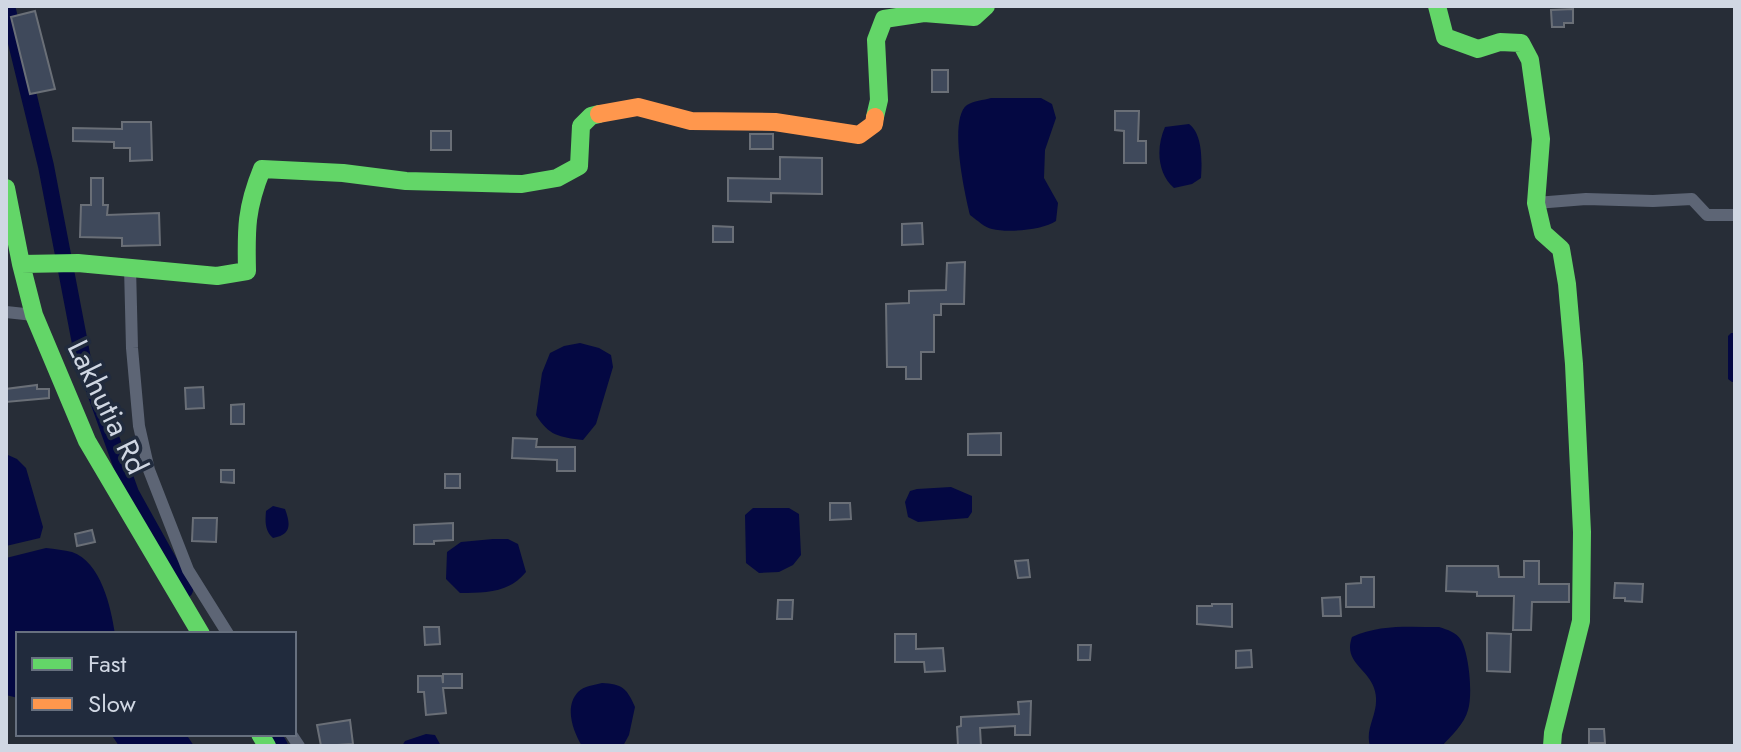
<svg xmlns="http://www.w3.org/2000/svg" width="1741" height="752" font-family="Jost,sans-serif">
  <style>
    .water { fill: #040842 }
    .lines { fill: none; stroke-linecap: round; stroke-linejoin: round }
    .canal { stroke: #040842; stroke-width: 16 }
    .building { fill: #3f495b; stroke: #6a6f77; stroke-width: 2 }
    .street { stroke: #5d6575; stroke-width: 12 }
    .fast { stroke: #63d668; stroke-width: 18 }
    .slow { stroke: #ff974d; stroke-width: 18 }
    .labels { text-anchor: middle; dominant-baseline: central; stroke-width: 7; stroke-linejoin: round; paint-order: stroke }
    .street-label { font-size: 30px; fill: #d0d7e3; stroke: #212b3d }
  </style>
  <rect width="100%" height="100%" fill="#272d37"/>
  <path class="water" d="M991 98H1041L1052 104 1056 118 1045 150 1044 178 1058 203 1056 221C1043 230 1008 233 992 229 985 228 977 220 970 215 965 195 948 119 967 105 973 101 984 100 991 98Z
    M1189 124C1203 134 1202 162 1201 178L1192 184 1174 188C1157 173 1156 147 1165 127Z
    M1731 333H1735V382H1732L1728 379V336Z
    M580 343 599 348 611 355 613 367 596 424 583 440C559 437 549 436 536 415L542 373 550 353 564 346Z
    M8 455 17 459 26 468 43 527 40 538 6 546V456Z
    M951 487 972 496V512L968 518 918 522 908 517 905 502 910 491 917 489Z
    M273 506 285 509C291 525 291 535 273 538 265 531 265 522 266 511Z
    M753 508H789L799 514 801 555 793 565 779 572 759 573 746 563 745 515Z
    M493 539H508L518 544 526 572C509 593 485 593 460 593L446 579 447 552 461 542Z
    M46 548C55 549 64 550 72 552 101 562 111 607 115 634H18V698L6 695V558Z
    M1439 627C1448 630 1456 632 1461 640 1469 654 1473 694 1468 710 1465 723 1451 736 1442 746H1370C1364 726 1382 711 1374 688 1367 668 1343 662 1352 637 1379 624 1410 627 1439 627Z
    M602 683C622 684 627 688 635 707L629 735 623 746H582C573 731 564 707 578 692 584 686 594 685 602 683Z
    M111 734H186L194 746H119Z
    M426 734 435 735 441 746H402L405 741Z"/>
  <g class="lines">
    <path class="canal" d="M7 6 46 166 83 359 131 493 185 590
      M273 734 280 746"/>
  </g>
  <path class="building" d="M1573 9V23H1564V27H1552L1551 10Z
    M35 11 55 89 30 94 11 17Z
    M932 70H948V92H932Z
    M1115 111H1139L1138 141H1146V163H1124V131L1115 130Z
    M122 122H151L152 160 130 161V148H114V142L73 141V128L122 129Z
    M431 131H451V150H431Z
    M750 134H773V149H750Z
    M780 157 822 158V194L771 193V202L728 201V178L780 179Z
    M91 178H103V205H108L107 215 159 213 160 245 122 246V238L80 237 81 205H91Z
    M922 223 923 244 902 245V224Z
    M713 226 733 227V242H713Z
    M965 262 964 304H941V315H934V352H921V379H906V367H887L886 304 909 303V291L946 290 947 263Z
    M37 385V389H49V398L6 402V389Z
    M203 387 204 408 186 409 185 388Z
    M244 404V424H231V405Z
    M1001 433V455H968V434Z
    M513 438 537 439 536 447H575V471H557V460L512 458Z
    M221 470H234V483L221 482Z
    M445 474H460V488H445Z
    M830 503H850L851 519 830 520Z
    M193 518H217L216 542 192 541Z
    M453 523V540L434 541V544H414V525Z
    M92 530 95 542 77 546 75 534Z
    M1028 560 1030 577 1018 578 1015 561Z
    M1524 561H1539V584H1569V602H1532L1531 630H1513L1514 596H1477V592L1446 591 1447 566H1498L1499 577H1524Z
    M1361 577H1374V607H1346V584L1361 583Z
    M1615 583 1643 584 1642 602 1625 601V598H1614Z
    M1340 597 1341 616H1323L1322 598Z
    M778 600H793L792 619H777Z
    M1212 604H1232V627L1197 624V606H1212Z
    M424 627H439L440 644 425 645Z
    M1487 633 1511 634 1510 672 1487 671Z
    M895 634H916V649L943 648 945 671 925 672 924 662H895Z
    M1078 645H1091L1090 660H1078Z
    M1251 650 1252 667 1236 668V651Z
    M443 674H462V688H443L446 713 426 715 424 692H418V676H442L443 683Z
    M1031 701 1030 735H1015V726L980 728 981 746H958L957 727 961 726V717L1019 714 1018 702Z
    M350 720 353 744 321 746 317 725Z
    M1589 729H1604L1605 743H1589Z"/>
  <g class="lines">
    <path class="street" d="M1536 203 1586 199 1653 201 1692 199 1707 215H1735
      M130 267 132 348 139 426 149 470 188 570 228 634
      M6 312 34 315
      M291 734 299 746"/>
    <path class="fast" d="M1437 6 1445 37 1478 49 1500 42 1521 43 1530 60 1541 139 1536 203 1543 233 1561 249 1567 284 1574 364 1582 532 1581 621 1553 733 1552 746
      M875 117 879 100 876 40 884 19 924 13 974 17 986 6
      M6 188 21 264 34 315 87 441 201 634
      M21 264 78 263 217 276 247 271C246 229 246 208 262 169L343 173 406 181 522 184 557 178 579 166 581 126 591 116 599 114
      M260 734 267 746"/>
    <path class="slow" d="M599 114 638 107 691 121 775 122 859 135 874 124 875 117"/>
  </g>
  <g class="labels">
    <g class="street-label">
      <text transform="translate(108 407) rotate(64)">Lakhutia Rd</text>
    </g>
  </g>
  <rect width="1741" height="752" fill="none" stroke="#d0d7e3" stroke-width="16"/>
  <rect x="16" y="632" width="280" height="104" fill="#212b3d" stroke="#67707f" stroke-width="2"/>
  <rect x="32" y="658" width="40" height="12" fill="#63d668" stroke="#67707f" stroke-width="2"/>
  <text x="88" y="672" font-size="24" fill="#d0d7e3">Fast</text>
  <rect x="32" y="698" width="40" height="12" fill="#ff974d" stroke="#67707f" stroke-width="2"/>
  <text x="88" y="712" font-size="24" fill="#d0d7e3">Slow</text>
</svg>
